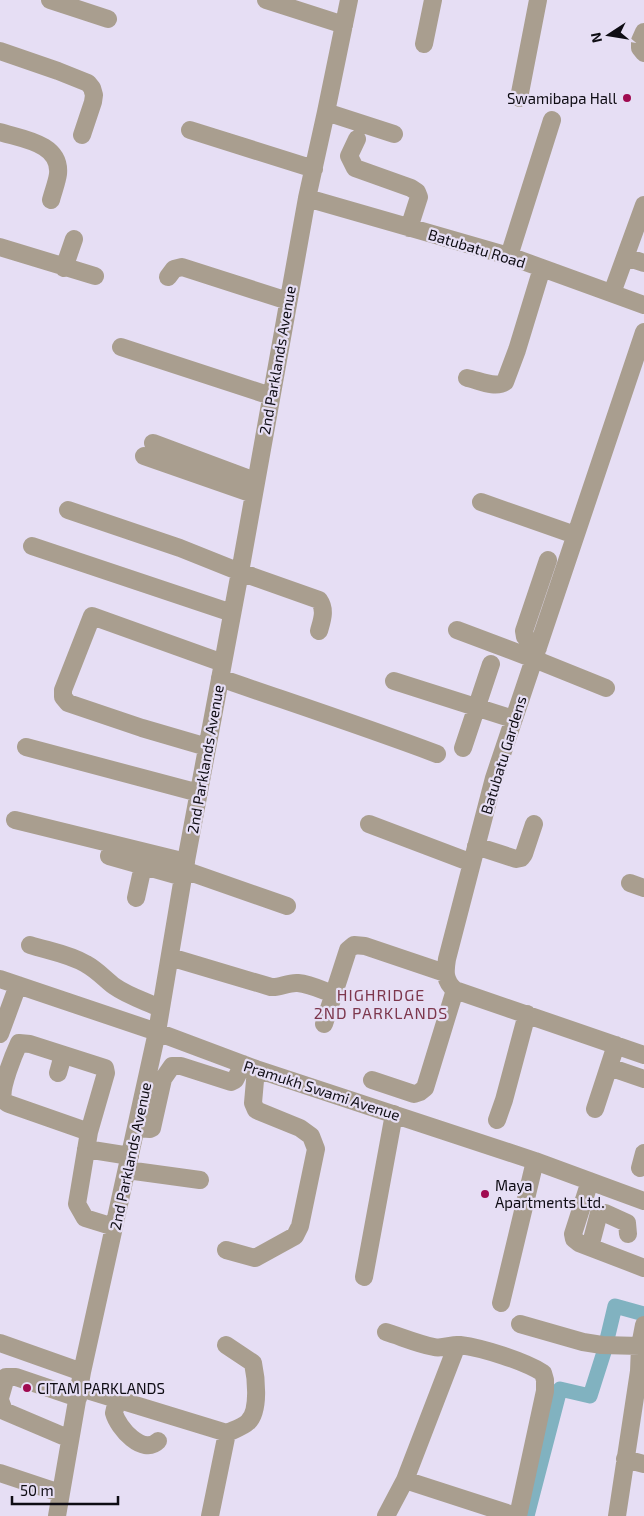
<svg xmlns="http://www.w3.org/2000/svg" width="644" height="1516" font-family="'Exo 2',sans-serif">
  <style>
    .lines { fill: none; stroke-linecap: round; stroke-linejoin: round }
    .canal { stroke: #81b2c0; stroke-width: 15 }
    .minor { stroke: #a99e8f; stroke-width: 18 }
    .poi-dot { fill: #a00a50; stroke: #e6def4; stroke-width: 2 }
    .labels { text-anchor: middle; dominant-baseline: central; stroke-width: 4.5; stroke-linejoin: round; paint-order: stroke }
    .poi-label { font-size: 15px; fill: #0e0c13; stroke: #e6def4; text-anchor: start }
    .street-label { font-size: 15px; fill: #0e0c13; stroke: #e6def4 }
    .neighbourhood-label { font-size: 16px; letter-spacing: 1px; fill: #7d374d; stroke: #e6def4 }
  </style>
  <rect width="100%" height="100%" fill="#e6def4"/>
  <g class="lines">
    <path class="canal" d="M527 1516 560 1389 590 1396 604 1352 615 1306 644 1314"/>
    <path class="minor" d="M50 0 108 19
      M266 0 344 25
      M644 32 640 41V48L644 53
      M424 44 433 0
      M0 51 58 71 88 83 92 88 94 95 93 102 82 135
      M519 98 538 0
      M326 112 394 134
      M190 130 314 169
      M0 132C22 139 61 143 58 174 57 182 53 192 51 200
      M357 139 349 156 355 168 411 188 417 192 419 197 409 228
      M307 198 509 256 644 305
      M0 247 95 276
      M509 256 552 120
      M626 257 644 263
      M64 268 74 239
      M168 277 174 269 182 267 288 301
      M612 293 644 205
      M644 332 494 778 447 959C445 971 444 981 455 990L644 1055
      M121 347 271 396
      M467 378C478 380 495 389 505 382L517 350 542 268
      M153 443 255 481
      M144 456 253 494
      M481 502 575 535
      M68 510 180 548 240 572 319 600C326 610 322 620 319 631
      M32 546 232 613
      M457 630 534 659 606 688
      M538 648 525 637 524 631 548 560
      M220 678C292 703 365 727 437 754
      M394 681 513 719
      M26 747 199 793
      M207 747 142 728 68 703 63 697V690L92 616 223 663
      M463 748 491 664
      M15 820 186 862
      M369 824 472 863
      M476 846 516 859 521 858 524 854 534 824
      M109 856 183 877
      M184 870 287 906
      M630 883 644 888
      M136 898 143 866
      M30 945C49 951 69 954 86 964 97 970 105 979 114 986 128 996 145 1001 160 1008
      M170 957 271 987C280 988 288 982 298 983 310 984 322 990 333 994
      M0 979 157 1032 256 1069 535 1161 644 1201
      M324 1024 348 950 354 945 365 946 445 973
      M0 1034 18 985
      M609 1067 644 1079
      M58 1073 63 1055
      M372 1080 414 1094 420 1092 425 1088 455 990
      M595 1109 616 1045
      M497 1120 504 1100 527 1014
      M136 1128 150 1129 152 1128 163 1079 172 1066H181L231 1082 235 1080 243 1064
      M89 1132 9 1104C8 1104 3 1100 3 1099 0 1088 14 1054 19 1043L30 1044 105 1068 106 1073 89 1132 77 1204 85 1218 114 1227
      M86 1149 130 1156
      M640 1168 644 1153
      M127 1170 200 1180
      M590 1181 573 1234 574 1239 579 1243 644 1268
      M590 1247 599 1213H605L627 1223 628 1234
      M226 1250 255 1258 295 1236 300 1226 316 1149 311 1136 300 1128 256 1110 253 1103 256 1069
      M364 1277 394 1114
      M501 1303 535 1161
      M520 1324 583 1342 602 1345 640 1346
      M386 1332C402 1337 418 1344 434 1347 443 1349 452 1344 460 1345 483 1348 524 1361 543 1373L545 1380V1391L518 1516
      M0 1343 82 1372
      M226 1345 253 1363C256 1377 260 1411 248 1422 243 1427 233 1430 227 1433
      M80 1388 227 1433
      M0 1398 6 1377H16L78 1398
      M0 1400 4 1411 70 1439
      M117 1400 114 1413C118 1428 143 1456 158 1441
      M625 1459 644 1464
      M0 1473 60 1493
      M405 1480 516 1516
      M57 1516 82 1372 157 1032 183 877 240 572 307 198 326 112 349 0
      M210 1516 227 1433
      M386 1516 405 1480 457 1345
      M617 1516 639 1371 640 1346 644 1325"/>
  </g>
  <g class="poi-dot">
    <circle cx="627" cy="98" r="5"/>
    <circle cx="485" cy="1194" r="5"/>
    <circle cx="27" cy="1388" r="5"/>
  </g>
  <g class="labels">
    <g class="poi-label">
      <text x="617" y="98" text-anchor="end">Swamibapa Hall</text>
      <text x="495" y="1185">Maya<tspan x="495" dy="17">Apartments Ltd.</tspan></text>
      <text x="37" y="1388">CITAM PARKLANDS</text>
    </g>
    <g class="street-label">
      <text transform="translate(477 248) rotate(17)">Batubatu Road</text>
      <text transform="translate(277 360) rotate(-80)">2nd Parklands Avenue</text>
      <text transform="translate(503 755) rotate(-73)">Batubatu Gardens</text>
      <text transform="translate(205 759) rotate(-80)">2nd Parklands Avenue</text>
      <text transform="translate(322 1090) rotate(18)">Pramukh Swami Avenue</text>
      <text transform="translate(130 1156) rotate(-78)">2nd Parklands Avenue</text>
    </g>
    <g class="neighbourhood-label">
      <text x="381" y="994">HIGHRIDGE<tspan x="381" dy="18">2ND PARKLANDS</tspan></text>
    </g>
  </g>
  <g transform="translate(609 35) rotate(258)" stroke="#e6def4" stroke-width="4" paint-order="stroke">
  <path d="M0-4L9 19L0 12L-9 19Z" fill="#0e0c13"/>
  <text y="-8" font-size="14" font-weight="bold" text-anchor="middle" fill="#0e0c13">N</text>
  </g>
  <path d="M12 1496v8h106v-8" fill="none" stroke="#0e0c13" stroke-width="2.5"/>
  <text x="20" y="1496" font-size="15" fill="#0e0c13" stroke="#e6def4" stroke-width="4" paint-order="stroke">50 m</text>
</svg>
